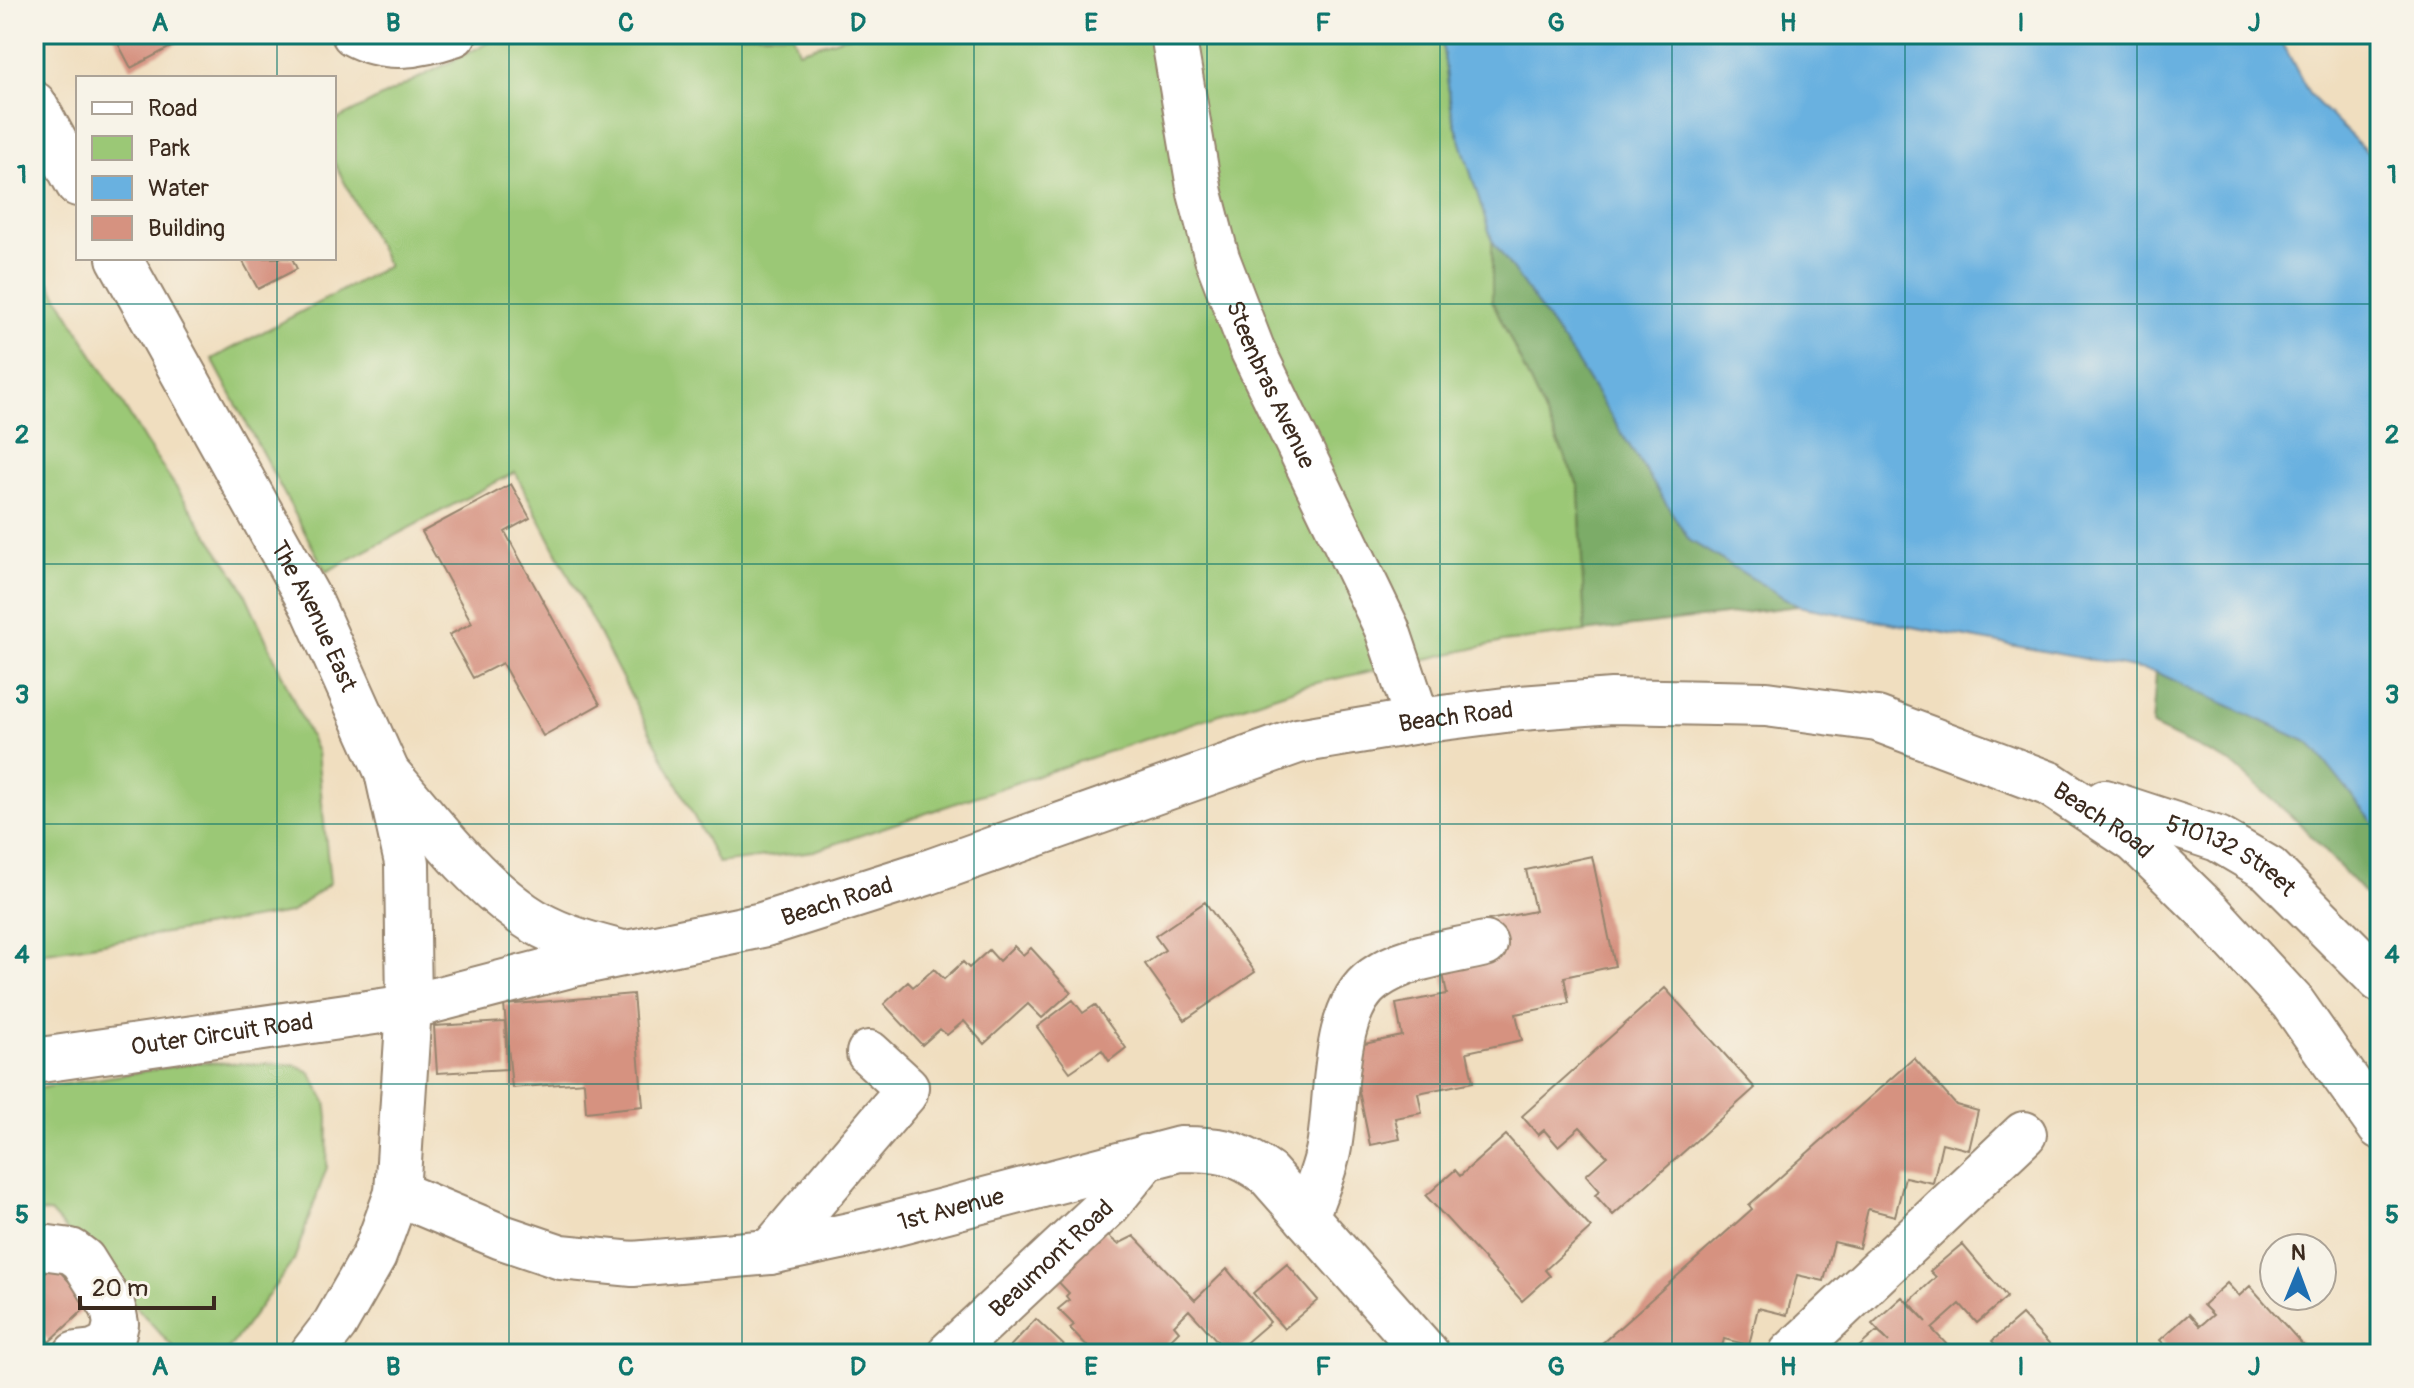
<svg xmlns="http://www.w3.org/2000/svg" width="2414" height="1388" font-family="Pangolin,sans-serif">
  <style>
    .green { fill: #9bc876; stroke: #6b794a; stroke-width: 2 }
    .forest { fill: #7cac67; stroke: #5c6b42; stroke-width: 2 }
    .water { fill: #69b1e0; stroke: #526e7f; stroke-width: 2 }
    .building { fill: #d69280 }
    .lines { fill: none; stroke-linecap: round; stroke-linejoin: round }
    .minor-casing { stroke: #96846e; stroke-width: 48 }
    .minor { stroke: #fff; stroke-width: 44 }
    .grid { fill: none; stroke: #0f766e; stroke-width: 2; stroke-opacity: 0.55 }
    .labels { text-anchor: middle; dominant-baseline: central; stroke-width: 6; stroke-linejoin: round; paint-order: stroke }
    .street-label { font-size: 24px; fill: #3b2a1e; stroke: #f7f3e8 }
    .neatline { fill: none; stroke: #0f766e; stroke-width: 3 }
    .grid-label { font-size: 26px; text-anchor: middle; font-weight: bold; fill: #0f766e }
  </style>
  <rect width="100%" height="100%" fill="#f7f3e8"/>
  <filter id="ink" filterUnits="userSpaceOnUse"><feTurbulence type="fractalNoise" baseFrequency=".0125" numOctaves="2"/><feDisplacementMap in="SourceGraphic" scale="16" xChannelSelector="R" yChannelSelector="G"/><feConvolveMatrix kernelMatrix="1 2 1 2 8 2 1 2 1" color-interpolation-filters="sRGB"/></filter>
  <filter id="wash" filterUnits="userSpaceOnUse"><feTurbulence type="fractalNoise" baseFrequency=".006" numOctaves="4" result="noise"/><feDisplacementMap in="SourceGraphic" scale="32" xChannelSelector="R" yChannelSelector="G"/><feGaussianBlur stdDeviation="1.8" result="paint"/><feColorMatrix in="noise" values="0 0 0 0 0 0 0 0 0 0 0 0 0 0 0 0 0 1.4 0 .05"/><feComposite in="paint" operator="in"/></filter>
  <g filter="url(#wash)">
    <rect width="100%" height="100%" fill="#f0debf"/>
    <path class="green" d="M505 34H793L799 51 854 34H1441L1452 114 1492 240V300L1579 487 1585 632 1503 642 1303 686 814 851 718 863 515 472 326 572 212 359 388 266 334 162V121Z
      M34 257 145 441 241 584 317 752 330 883 290 913 34 954Z
      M200 1062 294 1065 310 1072 326 1102 328 1117 327 1167 294 1260 225 1354H179L50 1212 34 1213V1089Z"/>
    <path class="forest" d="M1492 240 1573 356 1689 540 1798 606 1585 632 1579 487 1492 300Z
      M2156 672 2310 743 2380 831V910L2299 823 2231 763 2152 726Z"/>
    <path class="water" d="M1441 34H2278L2309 94 2380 165V831L2310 743 2156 672 1798 606 1689 540 1573 356 1492 240 1452 114Z"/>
    <g id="blocks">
      <path class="building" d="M113 34H181L184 40 131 68Z
        M241 258H292L297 269 258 289Z
        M511 484 530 518 505 532 600 704 543 736 502 663 473 678 449 635 472 623 422 532Z
        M1592 856 1615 966 1564 977 1569 1003 1516 1014 1522 1040 1467 1052 1473 1082 1418 1093 1422 1113 1395 1118 1400 1139 1370 1145 1350 1047 1402 1036 1396 1004 1447 994 1442 969 1492 959 1484 921 1535 911 1526 870Z
        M1205 902 1255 972 1185 1020 1145 964 1165 950 1155 936Z
        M1014 946 1023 955 1031 948 1071 992 1042 1018 1028 1004 984 1044 964 1021 947 1035 940 1029 922 1045 884 1004 908 982 913 987 934 969 944 979 963 962 969 968 989 950 999 961Z
        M1665 988 1755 1088 1613 1215 1595 1195 1600 1191 1586 1175 1607 1156 1580 1127 1558 1146 1544 1130 1538 1135 1522 1116Z
        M633 994 643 1106 586 1112 584 1082 512 1088 504 1005Z
        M1073 1000 1083 1013 1095 1005 1126 1048 1109 1061 1102 1050 1070 1072 1037 1027Z
        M505 1022 507 1069 437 1073 434 1026Z
        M1914 1058 1956 1105 1978 1111 1969 1150 1942 1143 1933 1183 1905 1177 1895 1216 1868 1209 1859 1248 1834 1242 1824 1281 1797 1275 1787 1315 1758 1308 1749 1345 1724 1339 1720 1354H1590L1752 1209 1749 1205Z
        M1506 1135 1591 1228 1545 1270 1550 1276 1522 1301 1426 1196 1455 1170 1460 1176Z
        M1102 1231 1118 1244 1134 1236 1195 1300 1227 1269 1270 1322 1233 1354H1229L1189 1310 1174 1325 1179 1331 1161 1349 1156 1344 1145 1354H1095L1070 1328 1074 1325 1058 1309 1069 1300 1066 1296 1069 1293 1053 1276Z
        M1962 1244 2007 1297 1977 1323 1960 1304 1932 1329 1949 1347 1942 1354H1851L1877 1331 1889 1342 1872 1324 1902 1297 1927 1322 1909 1302 1936 1277 1930 1271Z
        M1287 1264 1318 1300 1284 1329 1253 1293Z
        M54 1265 90 1304 49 1342 34 1325V1276L37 1279Z
        M2227 1283 2239 1296 2250 1286 2311 1354H2169L2171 1352 2160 1340 2189 1314 2200 1326 2213 1315 2203 1305Z
        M2022 1315 2058 1354H2004L1992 1341Z
        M1036 1319 1073 1354H1003Z"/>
    </g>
  </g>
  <g filter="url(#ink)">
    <use href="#blocks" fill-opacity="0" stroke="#96846e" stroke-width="2"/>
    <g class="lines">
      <g class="minor-casing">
        <g id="minor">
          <path d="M354 34C387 52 421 45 454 34"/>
          <path id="s1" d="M1173 34 1200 193 1217 258 1252 349 1387 629 1418 721"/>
          <path d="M34 104 78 184"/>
          <path id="s2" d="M119 258 312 605 387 772 407 863 409 1007 397 1193 374 1256 335 1324 312 1354"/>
          <path d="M391 777C432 825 471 877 523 914 551 934 587 944 619 952"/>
          <path id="s3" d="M2105 802 2218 839 2269 869 2380 980"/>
          <path id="s4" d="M34 1061 409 1007 574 964 762 925 929 872 1298 741 1418 721 1521 708 1612 701 1766 704 1877 719 2050 784 2136 841 2210 913 2292 1002 2380 1127"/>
          <path id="s5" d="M397 1193 502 1237 561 1257 633 1264 770 1252 859 1233 1180 1149C1219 1149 1237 1151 1268 1174L1427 1354"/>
          <path d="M1306 1217C1314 1194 1325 1171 1329 1147 1338 1101 1331 1009 1374 979 1406 956 1448 953 1485 944"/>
          <path d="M34 1246 71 1251 83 1260 113 1308 116 1324 111 1344 94 1352 76 1354"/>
          <path d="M770 1252 905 1093 906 1087 869 1053"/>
          <path id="s6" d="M949 1354 1107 1206 1147 1157"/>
          <path d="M1791 1354 2024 1134"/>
        </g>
      </g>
      <use href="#minor" class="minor"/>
    </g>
  </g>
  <path class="grid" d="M277 34V78M509 34V1354M742 34V1354M974 34V1354M1207 34V1354M1440 34V1354M1672 34V1354M1905 34V1354M2137 34V1354M277 258V1354M34 304H2380M34 564H2380M34 824H2380M34 1084H2380"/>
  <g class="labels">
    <g class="street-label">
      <text stroke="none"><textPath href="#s1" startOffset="366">Steenbras Avenue</textPath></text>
      <text stroke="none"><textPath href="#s2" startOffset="408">The Avenue East</textPath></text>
      <text stroke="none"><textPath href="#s4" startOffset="1468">Beach Road</textPath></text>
      <text stroke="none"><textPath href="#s4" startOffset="2140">Beach Road</textPath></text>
      <text stroke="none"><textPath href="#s3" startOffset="138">510132 Street</textPath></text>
      <text stroke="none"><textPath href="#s4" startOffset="820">Beach Road</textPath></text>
      <text stroke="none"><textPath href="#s4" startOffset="190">Outer Circuit Road</textPath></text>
      <text stroke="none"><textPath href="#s5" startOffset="572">1st Avenue</textPath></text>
      <text stroke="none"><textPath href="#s6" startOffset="140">Beaumont Road</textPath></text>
    </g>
  </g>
  <rect width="2414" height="1388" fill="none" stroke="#f7f3e8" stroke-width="88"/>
  <rect x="76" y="76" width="260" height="184" fill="#f7f3e8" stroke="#aca397" stroke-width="2"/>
  <rect x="92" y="102" width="40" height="12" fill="#ffffff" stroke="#aca397" stroke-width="2"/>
  <text x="148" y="116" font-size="24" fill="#3b2a1e">Road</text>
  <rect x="92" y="136" width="40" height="24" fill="#9bc876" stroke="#aca397" stroke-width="2"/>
  <text x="148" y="156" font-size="24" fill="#3b2a1e">Park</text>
  <rect x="92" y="176" width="40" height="24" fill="#69b1e0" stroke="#aca397" stroke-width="2"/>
  <text x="148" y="196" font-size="24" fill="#3b2a1e">Water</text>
  <rect x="92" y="216" width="40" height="24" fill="#d69280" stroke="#aca397" stroke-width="2"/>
  <text x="148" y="236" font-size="24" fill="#3b2a1e">Building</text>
  <g transform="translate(2298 1272) rotate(1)"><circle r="38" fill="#f7f3e8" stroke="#aca397" stroke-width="2"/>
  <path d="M0-6L14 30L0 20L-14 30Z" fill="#1f6fb2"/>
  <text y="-12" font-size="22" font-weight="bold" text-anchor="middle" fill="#3b2a1e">N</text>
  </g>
  <path d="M80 1296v12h134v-12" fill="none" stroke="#3b2a1e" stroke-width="4"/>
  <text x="92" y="1296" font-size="24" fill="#3b2a1e" stroke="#f7f3e8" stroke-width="6" paint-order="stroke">20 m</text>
  <rect x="44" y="44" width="2326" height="1300" class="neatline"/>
  <g class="grid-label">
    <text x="160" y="31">A</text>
    <text x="393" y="31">B</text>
    <text x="626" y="31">C</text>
    <text x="858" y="31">D</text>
    <text x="1091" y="31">E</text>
    <text x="1323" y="31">F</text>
    <text x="1556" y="31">G</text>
    <text x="1788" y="31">H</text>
    <text x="2021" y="31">I</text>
    <text x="2254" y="31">J</text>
    <text x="22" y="183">1</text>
    <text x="2392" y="183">1</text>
    <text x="22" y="443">2</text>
    <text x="2392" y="443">2</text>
    <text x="22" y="703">3</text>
    <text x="2392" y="703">3</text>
    <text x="22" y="963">4</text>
    <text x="2392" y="963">4</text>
    <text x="22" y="1223">5</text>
    <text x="2392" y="1223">5</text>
    <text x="160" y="1375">A</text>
    <text x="393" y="1375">B</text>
    <text x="626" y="1375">C</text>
    <text x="858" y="1375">D</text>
    <text x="1091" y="1375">E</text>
    <text x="1323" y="1375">F</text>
    <text x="1556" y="1375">G</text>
    <text x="1788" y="1375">H</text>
    <text x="2021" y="1375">I</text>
    <text x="2254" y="1375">J</text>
  </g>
</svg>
